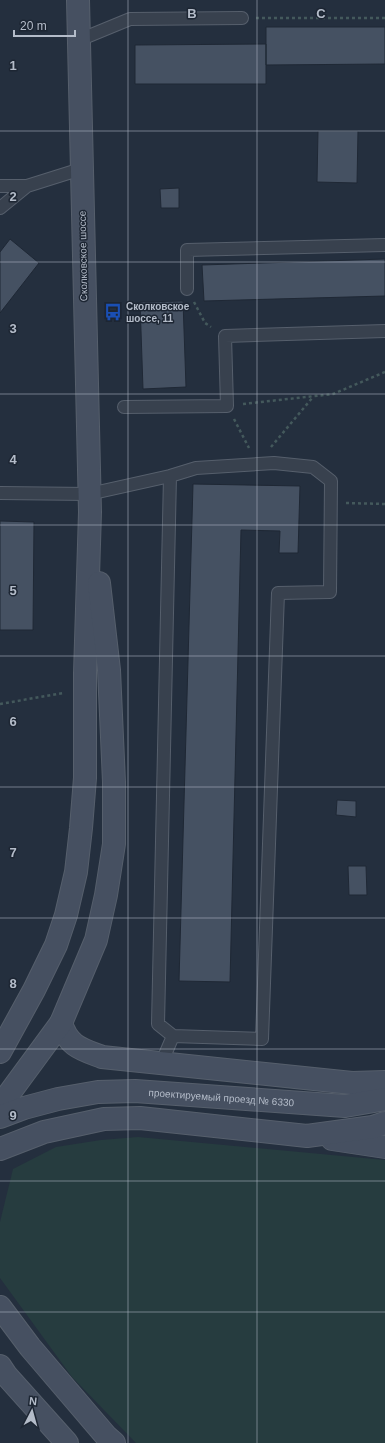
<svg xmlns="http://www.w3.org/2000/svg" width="385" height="1443" font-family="Helvetica,sans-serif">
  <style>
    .green { fill: #263c3f }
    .building { fill: #455162; stroke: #1f2835 }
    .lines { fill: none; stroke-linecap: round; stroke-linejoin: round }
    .lane-casing { stroke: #565f6c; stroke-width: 14 }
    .secondary-casing { stroke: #565f6c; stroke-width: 24 }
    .path { stroke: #44595c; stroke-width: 2.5; stroke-dasharray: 3 3; stroke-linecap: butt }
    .lane { stroke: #38414e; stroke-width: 12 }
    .secondary { stroke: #465061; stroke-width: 22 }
    .grid { fill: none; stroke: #b4bcc9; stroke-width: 1; stroke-opacity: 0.55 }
    .labels { text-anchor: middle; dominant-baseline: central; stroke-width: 3; stroke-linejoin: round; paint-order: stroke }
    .street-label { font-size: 10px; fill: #b4bcc9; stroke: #1d2633 }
    .poi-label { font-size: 10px; font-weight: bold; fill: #b4bcc9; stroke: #1d2633; text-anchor: start }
    .grid-label { font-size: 13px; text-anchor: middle; font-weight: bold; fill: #b4bcc9; stroke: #1d2633; stroke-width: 3; stroke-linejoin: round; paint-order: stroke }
  </style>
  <rect width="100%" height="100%" fill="#242f3e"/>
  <path class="green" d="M138 1137 385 1160V1443H136L72 1377 0 1278V1222L13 1169 56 1147 101 1140Z"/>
  <path class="building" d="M266 27H385V64L266 65Z
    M266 44V84H135V45Z
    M318 131H358L357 183 317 182Z
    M179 188V208H161L160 189Z
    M10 239 39 263 0 313V252Z
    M385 259V296L204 301 202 265Z
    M183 301 186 387 143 389 140 302Z
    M193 484 300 486 298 553H279L280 531 241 530 230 982 179 981Z
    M0 521 34 522 33 630H0Z
    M337 800 356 801V817L336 815Z
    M348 866H366L367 895H349Z"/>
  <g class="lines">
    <g class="lane-casing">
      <path id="lane" d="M79 40 130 19 242 18
        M0 186H27
        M0 208 27 186 81 169
        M187 289V250L385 245
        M124 407 227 406 225 336 385 331
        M0 493 89 494 170 476 196 468 274 463 313 467 331 481 330 592 278 593 262 1039 173 1036 158 1024 170 476
        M161 1064 173 1036"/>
    </g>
    <g class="secondary-casing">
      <g id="secondary">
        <path d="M61 1023C68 1046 81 1049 102 1057L352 1083 385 1082"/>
        <path d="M0 1052 34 990 56 945 66 915 76 872 81 828 85 778V673L90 512 78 0"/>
        <path d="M0 1106 61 1023 96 940 106 895 114 844V782L109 670 99 583"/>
        <path id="s1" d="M0 1117 24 1108 58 1099 98 1092 135 1091 345 1106 385 1099"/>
        <path d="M332 1139 385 1147"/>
        <path d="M0 1149 44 1132 104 1119 140 1118 307 1136 373 1127 385 1123"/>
        <path d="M0 1307 30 1347 106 1436 114 1443"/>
        <path d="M0 1366 6 1375 67 1443"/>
      </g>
    </g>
    <path class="path" d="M256 18H385
      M194 302 205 323 211 327
      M243 404 333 394 385 372
      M234 419 249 448
      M271 447 313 397
      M346 503 385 504
      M0 704 63 693"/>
    <use href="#lane" class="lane"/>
    <use href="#secondary" class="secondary"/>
  </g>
  <path class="grid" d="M128 0V1443M257 0V1443M0 131H385M0 262H385M0 394H385M0 525H385M0 656H385M0 787H385M0 918H385M0 1049H385M0 1181H385M0 1312H385"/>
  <defs>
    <g id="bus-bare" transform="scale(1.38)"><path d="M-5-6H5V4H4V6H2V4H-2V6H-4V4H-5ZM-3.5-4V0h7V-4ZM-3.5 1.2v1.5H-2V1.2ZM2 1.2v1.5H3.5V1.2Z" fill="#1a4fb4" stroke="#1d2633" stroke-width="2.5" paint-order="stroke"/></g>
  </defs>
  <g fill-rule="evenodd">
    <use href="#bus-bare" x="113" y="312"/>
  </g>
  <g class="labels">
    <g class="street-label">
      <text transform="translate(83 256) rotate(-91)">Сколковское шоссе</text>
      <text stroke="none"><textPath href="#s1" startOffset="225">проектируемый проезд № 6330</textPath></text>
    </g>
    <g class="poi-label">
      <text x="126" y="306">Сколковское<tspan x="126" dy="12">шоссе, 11</tspan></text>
    </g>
  </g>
  <g class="grid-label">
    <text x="192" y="18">B</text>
    <text x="321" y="18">C</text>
    <text x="13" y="70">1</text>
    <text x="13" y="201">2</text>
    <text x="13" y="333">3</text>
    <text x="13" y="464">4</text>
    <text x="13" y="595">5</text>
    <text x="13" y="726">6</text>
    <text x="13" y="857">7</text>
    <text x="13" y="988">8</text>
    <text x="13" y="1120">9</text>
  </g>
  <g transform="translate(32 1411) rotate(6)" stroke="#1d2633" stroke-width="3" paint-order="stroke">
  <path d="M0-3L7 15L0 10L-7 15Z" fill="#b4bcc9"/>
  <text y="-6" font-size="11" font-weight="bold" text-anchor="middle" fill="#b4bcc9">N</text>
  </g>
  <path d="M14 30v6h61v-6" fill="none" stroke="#b4bcc9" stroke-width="2"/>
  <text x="20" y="30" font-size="12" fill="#b4bcc9" stroke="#1d2633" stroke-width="3" paint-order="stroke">20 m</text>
</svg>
